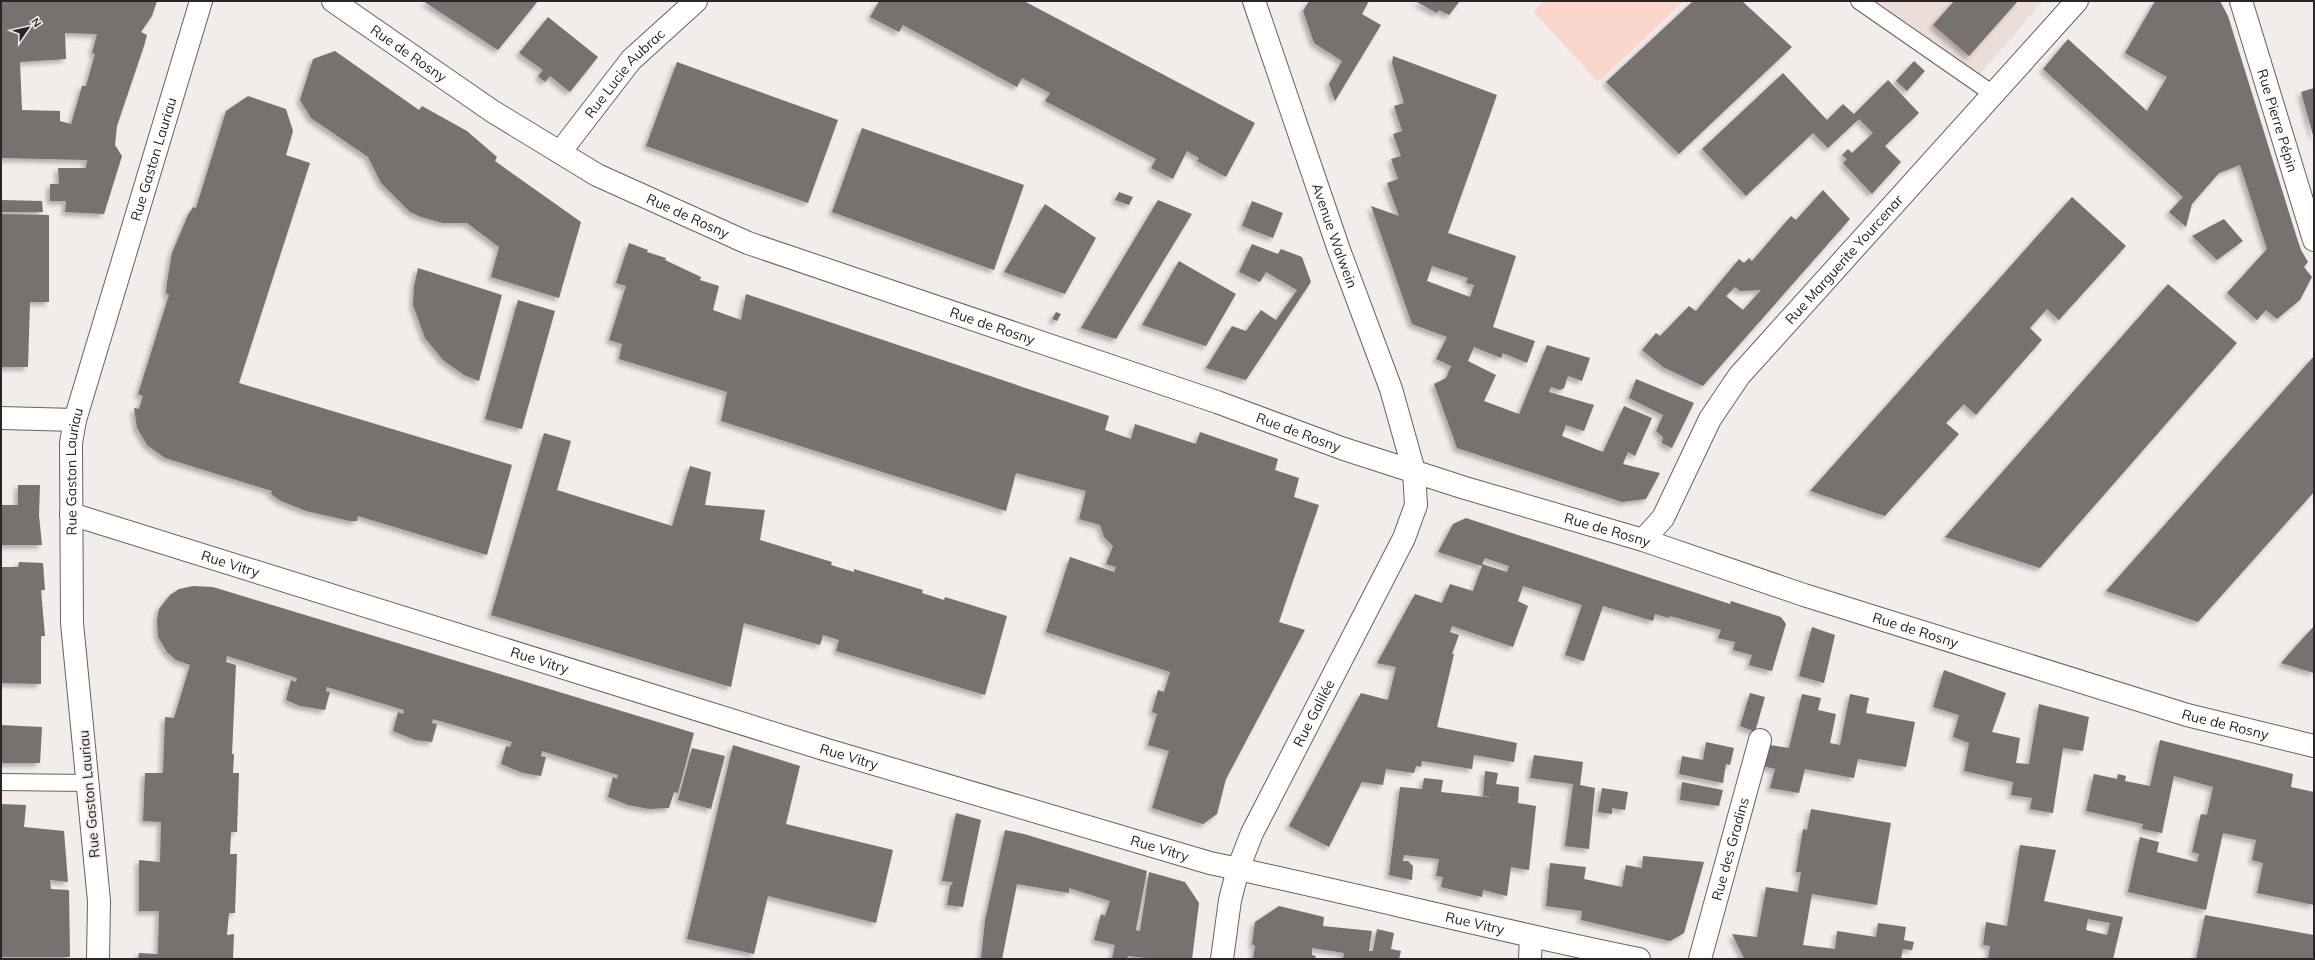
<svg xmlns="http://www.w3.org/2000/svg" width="2315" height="960" font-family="Mulish,sans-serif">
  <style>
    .built { fill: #edddd9 }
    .green { fill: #f9d5cc }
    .building { fill: #777170; fill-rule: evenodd; filter: url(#shadow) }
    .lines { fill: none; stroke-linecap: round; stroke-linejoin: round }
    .service-casing { stroke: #676160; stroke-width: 18 }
    .pedestrian-casing { stroke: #676160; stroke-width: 24 }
    .minor-casing { stroke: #676160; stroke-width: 24 }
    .secondary-casing { stroke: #676160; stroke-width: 24 }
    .service { stroke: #fff; stroke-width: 16 }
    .pedestrian { stroke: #fff; stroke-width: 22 }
    .minor { stroke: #fff; stroke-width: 22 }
    .secondary { stroke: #fff; stroke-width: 22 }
    .labels { text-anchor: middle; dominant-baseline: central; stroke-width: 4; stroke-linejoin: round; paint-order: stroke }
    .street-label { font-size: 14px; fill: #282524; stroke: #f2ecea }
  </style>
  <defs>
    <filter id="shadow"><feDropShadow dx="-3.5" dy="3.5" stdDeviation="2" flood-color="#0004"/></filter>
  </defs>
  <rect width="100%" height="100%" fill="#f2ecea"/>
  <path class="built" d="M1855 1H2043L1969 87Z"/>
  <path class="green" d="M1545 1H1684L1598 82 1533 11Z"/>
  <path class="building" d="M157 1 152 16 141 32 147 35 144 46 117 126 115 145 122 156 104 214 65 212 66 201H50V184H59L58 168H86L87 160 1 158V2ZM65 33 97 34 92 53 95 54 86 86H82L71 124 60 121V111L22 110 20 62 66 59Z
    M423 1H538L498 50Z
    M879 1H1024L1255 123 1226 177 1197 161 1199 158 1187 151 1173 179 1151 168 1156 159 1045 101 1050 93 1022 78 1017 87 903 25 899 32 870 17Z
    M1309 1H1369L1362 14 1381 25 1335 101 1329 84 1342 61 1314 43 1303 11Z
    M1415 1H1460L1449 15 1439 10 1437 13Z
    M1693 1H1742L1792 47 1679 154 1606 82Z
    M1954 1H2018L1969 56 1933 25Z
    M2155 1H2220L2228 16 2296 235 2301 250 2308 262 2304 267 2312 277 2300 300 2277 319 2266 310 2257 320 2227 293 2267 249 2240 165 2219 173 2192 204 2186 227 2169 212 2183 197 2043 69 2068 39 2147 111 2167 77 2125 53Z
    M548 17 598 57 570 92 550 76 545 82 538 76 543 70 519 53Z
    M335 51 419 110 422 106 467 131 497 157 495 161 581 222 559 298 491 277 499 247 467 223H443L421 217 410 212 381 183 368 157 311 118 300 100 313 59Z
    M1393 56 1497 95 1448 233 1516 256 1493 327 1535 341 1527 363 1503 353 1501 358 1474 347 1468 361 1496 375 1484 401 1519 414 1547 345 1590 358 1582 381 1568 376 1564 388 1560 390 1551 387 1549 392 1594 405 1584 431 1566 425 1562 436 1603 452 1624 406 1652 418 1635 456 1628 452 1623 464 1660 473 1646 499 1622 502 1457 448 1434 384 1446 378 1451 366 1436 359 1447 337 1412 324 1371 206 1399 216 1387 183 1398 179 1391 159 1401 156 1393 134 1402 131 1394 106 1404 103 1392 63ZM1432 266 1468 278 1466 283 1474 285 1470 297 1427 281Z
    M1914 61 1925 71 1907 91 1896 81Z
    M677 62 838 120 808 203 646 146Z
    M1783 73 1827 120 1843 104 1854 114 1888 80 1919 113 1885 146 1901 162 1872 194 1843 163 1847 159 1842 155 1848 149 1852 153 1873 133 1859 119 1828 148 1813 133 1746 196 1702 149Z
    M2314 88V139L2301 92Z
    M248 96 286 109 293 131 286 155 310 163 239 383 512 465 487 555 358 516 357 521H350L306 511 281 501 271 494 272 491 165 458 147 445 137 428 134 408 139 409 143 396 138 394 169 295 166 293 167 282 172 253 188 215 193 207 196 208 226 111Z
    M862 128 1024 185 994 270 832 212Z
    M1823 190 1850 219 1703 386 1663 367 1642 350 1656 333 1660 336 1689 306 1696 311 1739 259 1744 263 1749 258 1752 261 1791 216 1796 220ZM1735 287 1740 291 1761 290 1743 310 1726 296Z
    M1119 192 1133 197 1129 205 1115 200Z
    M2072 197 2126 246 2059 320 2047 309 2030 328 2042 340 1976 415 1964 404 1946 423 1959 434 1885 516 1810 491Z
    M1 200 42 201 43 212H1Z
    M1158 200 1192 214 1116 339 1081 328Z
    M1252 201 1283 213 1273 238 1242 226Z
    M1045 204 1096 238 1065 294 1004 272Z
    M1 214 49 215V302H30L28 367H1Z
    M2224 219 2243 241 2217 260 2192 236Z
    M629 243 648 250 647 252 666 258 665 260 701 277 700 280 719 286 713 310 741 320 746 294 1109 416 1105 430 1131 439 1135 424 1196 444 1200 432 1278 459 1275 470 1299 478 1294 497 1319 505 1279 622 1305 630 1226 779 1217 814 1203 824 1152 808 1169 751 1148 745 1157 714 1152 712 1158 690 1164 692 1170 672 1046 632 1070 557 1114 572 1116 567 1106 564 1113 546 1104 537 1100 525 1079 519 1086 491 1016 473 1006 511 721 421 727 392 619 359 622 344 609 340 626 286 616 283Z
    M1252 244 1278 254 1281 249 1302 257 1311 282 1246 380 1206 368 1232 326 1246 331 1261 310 1276 320 1297 290 1266 272 1260 282 1239 272Z
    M1179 261 1236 294 1206 346 1142 325Z
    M418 268 502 295 479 381 464 375 443 360 425 338 413 305 414 286Z
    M2168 284 2237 343 2040 568 1945 537Z
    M518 300 555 311 522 429 485 419Z
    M1056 312 1061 314 1057 321 1052 319Z
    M2314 356V492L2198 622 2106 591Z
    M1636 379 1694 403 1672 448 1662 443 1663 437 1656 431 1663 415 1629 398Z
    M544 433 571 441 557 490 672 526 690 466 711 472 705 505 765 510 760 540 832 562 831 565 854 572V569L923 590 922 593 944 600 945 597 1007 616 985 695 836 651 839 640 823 635 820 645 744 623 731 687 491 615Z
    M18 485H40L39 515 42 545H1V505H18Z
    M1466 518 1730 604 1731 601 1781 617 1786 624 1772 671 1749 665 1752 655 1733 650 1735 642 1718 638 1721 630 1670 616 1669 618 1655 614 1653 621 1603 606 1584 661 1565 655 1582 605 1523 586 1518 601 1528 606 1513 647 1452 626 1450 632 1459 635 1452 654H1454L1437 727 1517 743 1514 762 1474 755 1472 769 1422 761 1421 767 1416 766 1414 773 1386 769 1383 785 1362 782 1329 847 1289 826 1361 693 1388 700 1396 667 1377 663 1415 594 1442 603 1450 584 1473 591 1482 566 1438 552 1453 524ZM1485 558 1509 566 1507 572 1482 564Z
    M19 562 43 563 45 590H41L45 636H41V684L1 683V567H18Z
    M193 586 213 587 694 733 678 793 674 792 669 808 649 809 628 805 608 797 613 777 617 779 618 775 542 751 541 756 546 757 541 776 523 773 501 764 506 746 510 747 512 742 433 719 432 723 437 724 432 742 415 740 393 731 398 712 403 714 404 710 327 687 326 691 330 692 325 710 300 706 286 700 291 680 296 682 297 678 227 656 226 662 236 665 232 754H234L233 773H239L237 832H231L230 854H237L235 913H229L227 935 234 934 233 959H138L139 953 158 954 159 911H139V860L160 862 161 822 143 821 145 773H163L165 717 174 718 190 665 176 660 167 652 158 637 157 620 159 609 170 595 179 589Z
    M2314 626V673L2281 663 2295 647Z
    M1812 627 1835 635 1824 683 1799 676Z
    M1944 670 2006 693 1992 732 2020 738 2016 763 2029 764 2039 704 2089 717 2083 751 2063 748 2053 813 2030 809 2032 798 2011 795 2013 782 1964 771 1969 743 1953 737 1959 715 1933 707Z
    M1750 693 1765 697 1755 732 1740 726Z
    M1802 694 1821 698 1818 710 1836 714 1830 743 1840 745 1850 694 1869 698 1866 713 1915 722 1906 767 1858 759 1854 778 1805 769 1799 793 1770 788 1775 769 1759 765 1767 738 1772 739 1770 745 1789 748Z
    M1 725 42 727 40 763H1Z
    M2160 740 2293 774 2291 787 2314 792V905L2257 893 2263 863 2252 860 2256 840 2223 833 2206 910 2128 892 2140 837 2159 842 2157 852 2197 862 2199 854 2192 852 2201 814 2207 815 2213 787 2174 776 2162 833 2142 829 2143 824 2086 811 2094 774 2117 779 2118 774 2126 776 2125 781 2150 786Z
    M1706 742 1734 748 1730 765 1726 764 1723 783 1679 774 1682 756 1703 760Z
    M733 745 800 766 786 824 893 850 876 923 768 896 754 954 687 939Z
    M692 748 725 756 711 809 678 800Z
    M1534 755 1583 762 1580 785 1595 788 1589 849 1565 846 1573 784 1530 778Z
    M1485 771 1498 773 1496 784 1519 787 1518 803 1536 806 1529 870 1511 867 1507 896 1483 890 1482 897 1441 887 1443 877 1436 876 1439 859 1404 855 1403 861H1408L1413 866 1412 880 1389 875 1400 787 1422 789 1424 778 1443 780 1441 792 1494 798 1483 796Z
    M1682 782 1723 790 1719 806 1680 800Z
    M1602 788 1628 792 1625 810 1612 808V814L1598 812Z
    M1 804 26 805 24 827 64 831 68 882 50 880 51 889 69 890 70 957H1Z
    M1811 809 1891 823 1877 905 1812 894 1803 945 1835 949 1837 931 1876 937 1878 923 1906 927 1904 940 1914 942 1912 950 1903 949 1901 959 1744 958 1732 934 1757 937 1766 887 1798 892 1801 872H1796L1803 829 1807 830Z
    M956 813 981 820 963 907 947 905 950 887 953 882 942 881Z
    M1005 830 1024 834 1147 871 1136 930 1140 931 1149 872 1185 882 1199 903 1192 959H1153L1128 956 1127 959H1112L1115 945 1094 940 1101 914 1105 916 1110 901 1069 888V893L1017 884 1002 959H981L985 920Z
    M2020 845 2056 850 2044 901 2123 917 2113 959H1988L1990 946 1983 945 1986 922 2007 926ZM2088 919 2110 923 2107 935 2086 930Z
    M1643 856 1704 862 1684 933 1670 941 1581 920 1582 911 1546 906 1550 863 1586 867 1584 879 1622 887 1626 865 1642 868Z
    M1279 906 1324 917 1323 926 1372 931 1369 951H1373L1377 929 1394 933 1391 949 1401 951 1399 959H1343L1344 953 1312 948V955L1316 956 1315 959H1253L1255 946 1252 944 1255 922Z
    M2205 915 2314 935V959H2196Z"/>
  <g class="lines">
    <g class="service-casing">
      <path id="service" d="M1859 1 1993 94
        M1 782 88 783"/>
    </g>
    <g class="pedestrian-casing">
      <g id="pedestrian">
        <path id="s1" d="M560 152 631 60 696 1"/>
      </g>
    </g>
    <g class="minor-casing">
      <g id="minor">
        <path id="s2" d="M2241 1 2314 240"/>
        <path d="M1 418 75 420"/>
        <path id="s3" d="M71 514 827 750 1210 863C1353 893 1495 930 1639 959"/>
        <path id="s4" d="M1643 540 1663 518 1710 419 1739 376 2077 1"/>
        <path id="s5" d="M98 959 99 901 72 623 71 443 75 420 201 1"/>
        <path id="s6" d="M1222 959 1230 900 1238 869 1252 833 1404 538 1416 505 1414 471"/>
        <path d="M1530 959 1531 937"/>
        <path id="s7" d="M1700 959 1760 740"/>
      </g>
    </g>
    <g class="secondary-casing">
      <g id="secondary">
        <path id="s8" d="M333 1 492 111 597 175 748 243 1217 402 1344 449 1465 488 1643 540 1804 595 2187 715 2314 746"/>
        <path id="s9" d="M1254 1 1339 250 1391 389 1414 471"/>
      </g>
    </g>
    <use href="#service" class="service"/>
    <use href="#pedestrian" class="pedestrian"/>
    <use href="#minor" class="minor"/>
    <use href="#secondary" class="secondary"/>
  </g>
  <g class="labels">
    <g class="street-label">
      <text stroke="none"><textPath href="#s8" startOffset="92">Rue de Rosny</textPath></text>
      <text stroke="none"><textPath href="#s1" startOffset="102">Rue Lucie Aubrac</textPath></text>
      <text stroke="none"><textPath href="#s2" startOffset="125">Rue Pierre Pépin</textPath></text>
      <text stroke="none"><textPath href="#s5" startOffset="813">Rue Gaston Lauriau</textPath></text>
      <text stroke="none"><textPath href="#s8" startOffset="416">Rue de Rosny</textPath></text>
      <text stroke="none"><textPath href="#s9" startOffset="248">Avenue Walwein</textPath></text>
      <text stroke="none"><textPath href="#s4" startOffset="348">Rue Marguerite Yourcenar</textPath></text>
      <text stroke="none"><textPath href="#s8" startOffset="740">Rue de Rosny</textPath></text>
      <text stroke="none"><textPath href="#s8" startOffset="1064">Rue de Rosny</textPath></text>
      <text stroke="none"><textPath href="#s5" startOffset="489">Rue Gaston Lauriau</textPath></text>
      <text stroke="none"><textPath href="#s8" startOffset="1388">Rue de Rosny</textPath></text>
      <text stroke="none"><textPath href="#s3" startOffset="167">Rue Vitry</textPath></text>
      <text stroke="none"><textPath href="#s8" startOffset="1712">Rue de Rosny</textPath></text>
      <text stroke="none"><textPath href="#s3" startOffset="491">Rue Vitry</textPath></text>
      <text stroke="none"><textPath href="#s6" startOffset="265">Rue Galilée</textPath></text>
      <text stroke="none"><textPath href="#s8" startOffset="2036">Rue de Rosny</textPath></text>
      <text stroke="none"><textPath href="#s3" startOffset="815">Rue Vitry</textPath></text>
      <text transform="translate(89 794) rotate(-95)">Rue Gaston Lauriau</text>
      <text stroke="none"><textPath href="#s3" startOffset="1139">Rue Vitry</textPath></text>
      <text stroke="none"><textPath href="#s7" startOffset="114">Rue des Gradins</textPath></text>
      <text stroke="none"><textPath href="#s3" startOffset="1463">Rue Vitry</textPath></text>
    </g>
  </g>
  <rect width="2315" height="960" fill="none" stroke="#282524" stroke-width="4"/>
  <g transform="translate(28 28) rotate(56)" stroke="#f2ecea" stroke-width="3" paint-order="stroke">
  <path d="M0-3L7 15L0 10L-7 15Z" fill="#282524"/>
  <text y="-6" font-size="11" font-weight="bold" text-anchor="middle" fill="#282524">N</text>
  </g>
</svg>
